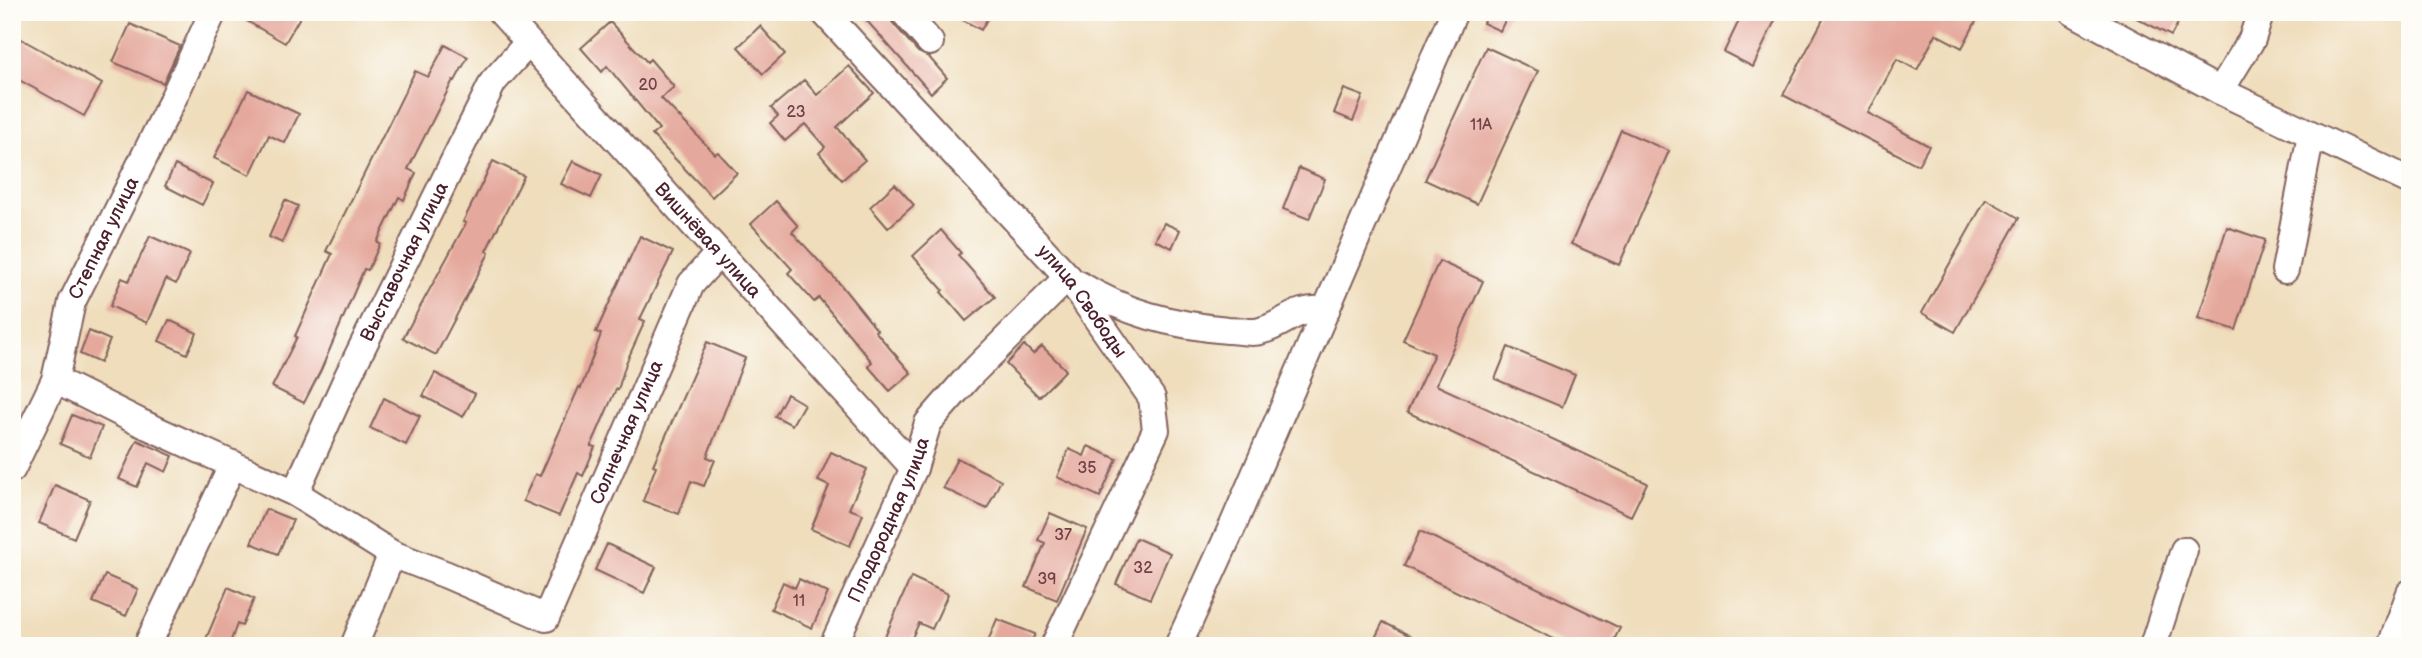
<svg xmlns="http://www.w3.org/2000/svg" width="2422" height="658" font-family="'Balsamiq Sans',sans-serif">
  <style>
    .building { fill: #e5a89c }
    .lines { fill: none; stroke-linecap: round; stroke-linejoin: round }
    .minor-casing { stroke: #84625d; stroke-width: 30 }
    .minor { stroke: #fff; stroke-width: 26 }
    .labels { text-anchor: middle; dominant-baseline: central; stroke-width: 6; stroke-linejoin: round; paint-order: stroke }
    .number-label { font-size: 16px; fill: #714147 }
    .street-label { font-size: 19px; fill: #4a1f2b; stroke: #fdfcf7 }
  </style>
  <rect width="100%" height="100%" fill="#fdfcf7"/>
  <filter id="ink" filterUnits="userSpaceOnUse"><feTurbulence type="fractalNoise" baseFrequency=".0143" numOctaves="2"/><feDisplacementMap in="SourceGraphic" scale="14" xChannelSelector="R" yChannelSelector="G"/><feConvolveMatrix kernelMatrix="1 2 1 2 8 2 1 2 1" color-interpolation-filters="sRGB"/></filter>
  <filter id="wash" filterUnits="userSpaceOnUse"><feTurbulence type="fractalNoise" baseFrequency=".00686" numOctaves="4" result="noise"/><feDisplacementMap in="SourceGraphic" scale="28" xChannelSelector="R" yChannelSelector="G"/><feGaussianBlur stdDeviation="1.57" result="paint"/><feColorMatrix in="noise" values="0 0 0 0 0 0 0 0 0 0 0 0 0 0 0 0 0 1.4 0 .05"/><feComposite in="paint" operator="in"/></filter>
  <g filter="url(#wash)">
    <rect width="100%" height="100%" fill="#efddbb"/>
    <g id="blocks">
      <path class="building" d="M231 12H292L300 17 285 43Z
        M859 12H889L892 22 918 52 929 57 947 78 931 93Z
        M948 12H991L981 30Z
        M1488 12H1509L1500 31 1483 23Z
        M1743 12H1779L1753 67 1724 52Z
        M1827 12H1981L1962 48 1936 34 1917 70 1897 59 1868 113 1929 146 1918 165 1783 95Z
        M2125 12H2184L2171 36Z
        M610 22 647 62 650 59 674 87 661 98 715 154 718 152 737 173 712 197 652 135 659 129 607 66 602 72 581 48Z
        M130 24 180 46 163 83 113 62Z
        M760 26 785 54 763 74 738 47Z
        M12 34 102 84 84 116 12 76Z
        M445 45 468 57 455 81 453 80 408 169 416 173 404 200 399 197 377 242 380 244 368 270 364 269 321 370 304 403 272 387 297 337 295 336 332 254 326 251 415 71 428 77Z
        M1486 47 1538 71 1477 204 1425 180Z
        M849 66 874 93 837 127 865 160 842 180 819 153 825 147 805 124 785 141 770 123 778 116 771 108 804 80 817 95Z
        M1344 89 1363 96 1353 121 1334 113Z
        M248 90 299 114 285 143 269 135 250 175 214 158Z
        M1621 130 1669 151 1619 265 1571 244Z
        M493 161 524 176 486 251 489 253 436 355 403 338 466 223 463 222Z
        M573 161 602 175 591 198 561 184Z
        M175 165 213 184 202 205 165 186Z
        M1299 168 1325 179 1309 219 1283 209Z
        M895 184 914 205 888 228 870 207Z
        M1986 199 2019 218 1955 332 1922 313Z
        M285 200 298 206 282 243 269 237Z
        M776 201 798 226 792 232 840 284 877 330 875 331 911 373 890 391 868 366 872 362 819 298 814 302 788 273 792 269 751 224Z
        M1164 223 1180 230 1172 248 1155 240Z
        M2227 227 2265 240 2236 330 2198 318Z
        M941 230 961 253 958 255 995 297 966 321 941 292 943 290 913 256Z
        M150 236 190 254 176 284 166 279 147 323 110 306 122 278 129 281Z
        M640 236 673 252 640 319 645 321 626 363 618 390 616 389 591 446 595 447 583 476 578 473 559 516 523 501 535 474 540 476 579 387 581 388 601 334 596 332Z
        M1439 261 1483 281 1436 385 1647 483 1631 516 1407 412 1434 354 1403 340Z
        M169 320 197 333 187 354 159 341Z
        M89 331 110 340 100 363 80 354Z
        M707 342 745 358 707 457 715 460 704 486 691 481 679 514 643 501 656 466 653 465Z
        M1024 345 1033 354 1042 346 1066 370 1039 397 1006 364Z
        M1508 347 1575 375 1562 407 1495 379Z
        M435 373 475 394 463 417 423 396Z
        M787 394 804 404 792 425 775 416Z
        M384 398 420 416 406 445 370 428Z
        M72 415 102 427 90 457 60 444Z
        M137 440 173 456 166 472 148 463 137 487 119 479Z
        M1088 446 1117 459 1100 497 1057 477 1069 449 1084 456Z
        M831 452 867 469 849 509 863 514 850 546 811 529 829 486 818 481Z
        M957 458 1001 480 987 509 943 488Z
        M55 485 90 500 74 538 39 523Z
        M266 509 293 520 278 554 251 543Z
        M1050 513 1087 529 1057 600 1026 587 1045 543 1038 540Z
        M1420 531 1620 628 1611 646H1568L1404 566Z
        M1136 538 1170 553 1150 599 1116 584Z
        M607 544 656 567 644 593 595 570Z
        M105 575 138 589 126 616 93 602Z
        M911 577 948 594 932 629 919 623 908 646H881Z
        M799 579 828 593 812 628 771 609 783 582 795 588Z
        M228 587 254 599 242 626 237 624 229 646H203Z
        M997 619 1035 634 1030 646H986Z
        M1383 622 1430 646H1371Z"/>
    </g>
  </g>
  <g filter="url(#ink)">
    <use href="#blocks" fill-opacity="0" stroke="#84625d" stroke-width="2"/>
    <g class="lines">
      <g class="minor-casing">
        <g id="minor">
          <path id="s1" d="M501 12 914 468"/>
          <path id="s2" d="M824 12 1068 277 1152 398 1156 430 1054 646"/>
          <path d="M904 12 930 42"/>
          <path d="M2073 12 2220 91 2410 181"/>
          <path d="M2220 91 2252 39 2261 12"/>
          <path d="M2285 270 2311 135"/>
          <path d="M1078 284C1125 313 1172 325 1228 330 1237 330 1251 334 1260 331 1288 324 1292 307 1326 310"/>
          <path id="s3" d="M55 380 139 422 295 493 392 554 447 575 546 618 691 284 718 254"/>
          <path id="s4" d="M12 469 55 380 72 302 171 103 213 12"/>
          <path id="s5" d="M295 493 347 378 493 82 528 43"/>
          <path d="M147 646 233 464"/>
          <path d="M354 646 392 554"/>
          <path id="s6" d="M833 646 914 468 928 423 970 375 1068 277"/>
          <path d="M1178 646 1234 523 1454 12"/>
          <path d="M2153 646 2184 550"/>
          <path d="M2391 646 2410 593"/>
        </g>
      </g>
      <use href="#minor" class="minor"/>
    </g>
  </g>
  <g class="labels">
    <g class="number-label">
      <text x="648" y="85">20</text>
      <text x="796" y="112">23</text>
      <text x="1481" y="125">11А</text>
      <text x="1087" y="468">35</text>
      <text x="1063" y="535">37</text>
      <text x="1143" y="568">32</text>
      <text x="1047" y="579">39</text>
      <text x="799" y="601">11</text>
    </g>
    <g class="street-label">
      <text stroke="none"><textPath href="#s4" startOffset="250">Степная улица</textPath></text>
      <text stroke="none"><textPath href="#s1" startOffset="308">Вишнёвая улица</textPath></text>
      <text stroke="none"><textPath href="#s5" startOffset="256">Выставочная улица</textPath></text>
      <text stroke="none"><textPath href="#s2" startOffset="388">улица Свободы</textPath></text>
      <text stroke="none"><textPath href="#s3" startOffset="749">Солнечная улица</textPath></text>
      <text stroke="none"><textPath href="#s6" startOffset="138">Плодородная улица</textPath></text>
    </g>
  </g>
  <rect width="2422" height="658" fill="none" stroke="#fdfcf7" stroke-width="42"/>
</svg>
